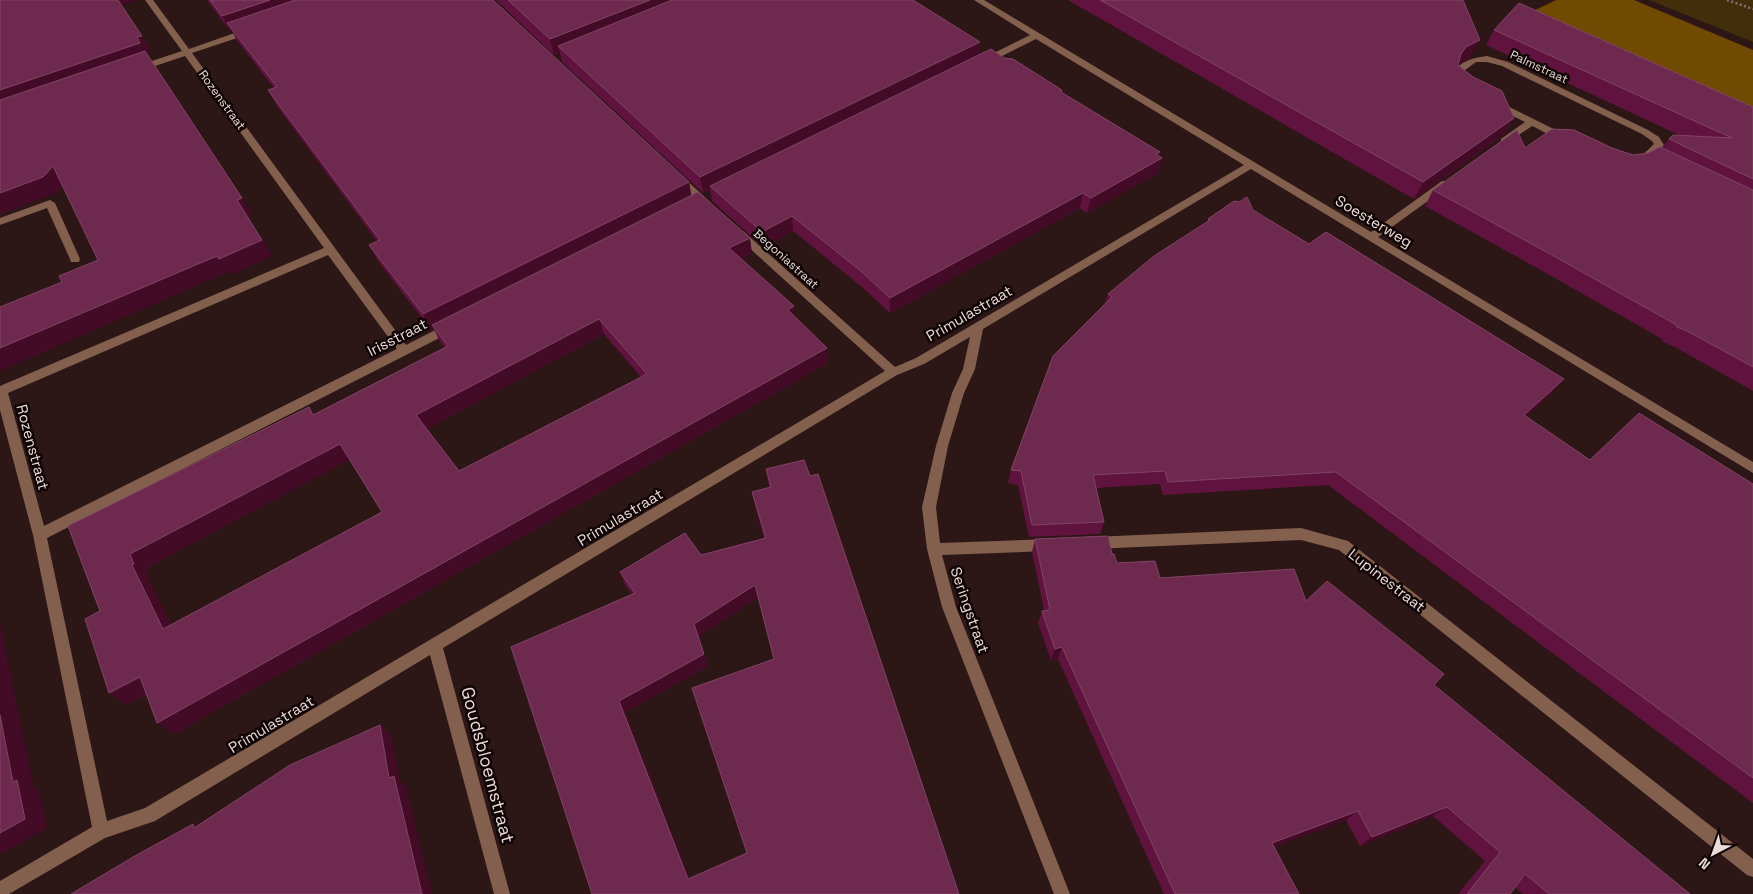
<svg xmlns="http://www.w3.org/2000/svg" width="1753" height="894" font-family="'Space Grotesk',sans-serif">
  <style>
    .green { fill: #432e0c }
    .forest { fill: #704a00 }
    .lines { fill: none; stroke-linecap: round; stroke-linejoin: round }
    .path { stroke: #857171; stroke-width: 2.5; stroke-dasharray: 2 2.5; stroke-linecap: butt }
    .minor { fill: #83604e; fill-rule: evenodd }
    .wall { fill: #5f133e; fill-rule: evenodd }
    .shaded-wall { fill: #440b27 }
    .building { fill: #6e294f; stroke: #824465; fill-rule: evenodd }
    .labels { text-anchor: middle; dominant-baseline: central; stroke-width: 5; stroke-linejoin: round; paint-order: stroke }
    .far-street-label { font-size: 12px; fill: #ecdbdb; stroke: #0f0505 }
    .street-label { font-size: 15px; fill: #ecdbdb; stroke: #0f0505 }
    .near-street-label { font-size: 18px; fill: #ecdbdb; stroke: #0f0505 }
  </style>
  <rect width="100%" height="100%" fill="#2d1616"/>
  <path class="green" d="M1649 0H1753V42Z"/>
  <path class="forest" d="M1556 0H1634L1753 50V123L1519 18Z"/>
  <g class="lines">
    <path class="path" d="M1727 0 1753 9"/>
    <path class="minor" d="M145 0H153L189 49 246 29H252V33L192 53 406 345 447 324H455L457 327 455 330 47 538 107 821 145 808 885 371 735 235 734 233 735 231H743L895 367 916 358 1244 165 1036 39 986 64H980V60L1030 35 974 0H984L1371 232 1442 181H1450V185L1378 237 1753 462V473L1251 169 983 329 975 369 964 393 948 446 936 507 940 543 1049 539 1054 541 1056 545 1054 549 1049 551 942 555 956 607 1070 894H1054L942 607 927 549 922 507 936 446 952 393 963 369 970 337 924 364 897 375 443 648 510 894H494L430 655 155 821 105 838 9 894H0V881L92 827 33 535 0 410V386L324 248 185 56 140 71H134V67L182 51ZM328 255 397 349 44 526 8 393Z
      M1487 56 1508 62 1648 130 1659 137 1664 145C1655 156 1643 167 1629 168 1607 169 1554 136 1532 126L1507 143H1501V139L1525 122 1465 92 1451 81C1454 63 1470 58 1487 56ZM1476 62H1487L1502 66 1642 134 1652 141 1654 144C1643 155 1634 164 1618 161L1471 88 1460 80 1461 73Z
      M678 174 681 175 711 203V207H703L673 177Z
      M50 200 55 203 80 259 79 262H71L70 259 47 208 0 225V218Z
      M1301 528 1348 541 1753 859V877L1747 875 1339 550 1301 540 1092 549 1087 547 1085 543 1087 539 1092 537Z"/>
  </g>
  <path class="wall" d="M207 0H493L689 182 691 195 752 253 741 259 795 317 828 363 174 734 147 694 126 705 109 693 100 611 68 526 314 414 445 348 439 340 434 329 431 330 378 261 369 245 377 241 277 106 268 90 274 88 236 39 232 31 231 32ZM604 334 641 377 459 471 426 429ZM349 459 382 512 171 625 148 579 150 578 146 568Z
    M496 0H913L980 42 979 55 1061 92 1160 152 1159 156 1162 158 1158 173 1087 213 1080 208 890 313 862 287 793 231 763 247 712 201 710 189 703 193 562 62 560 53 554 55Z
    M1068 0H1463L1471 57 1458 64V65L1514 118 1504 135 1414 199Z
    M1494 30 1753 107V391L1675 347 1663 342 1662 339 1539 269 1425 206 1433 190 1525 148H1612L1633 155 1648 153 1662 148 1669 139 1681 136 1486 45Z
    M1253 210 1552 393 1526 417 1590 460 1753 484V803L1328 485 1163 495 1160 484 1096 488 1104 522 1100 534 1029 537 1018 485 1008 483 1011 470 1105 303 1108 294 1207 222 1208 219Z
    M766 469 959 894H592L632 594 625 585 620 572 701 555 764 538 755 505 752 492 769 487ZM758 597 774 659 747 853 689 879 625 712 708 666 698 637Z
    M1035 539 1112 554 1117 563 1160 578 1306 601 1434 685 1690 894H1523L1515 887 1510 894H1458L1485 861 1433 816 1360 846 1346 820 1274 847 1299 894H1164L1058 659 1051 660 1038 623 1042 611 1044 610 1032 552Z"/>
  <path class="shaded-wall" d="M118 0H138L121 5Z
    M270 0H324L227 23 232 31 231 32 222 16Z
    M650 0H693L558 46 560 53 554 55 550 39Z
    M142 36 152 52 147 53 137 37Z
    M1480 40 1471 57 1458 64 1461 54 1466 47Z
    M980 42 979 58 710 186V189L703 193 700 177Z
    M140 43 151 59 0 111V90Z
    M1514 118 1504 135 1414 199 1423 182Z
    M1160 152 1158 160 1162 158 1158 173 1087 213 1091 198Z
    M53 166 66 183 56 193 0 214V193Z
    M689 182 692 199 432 325 434 329 431 330 423 314Z
    M1083 193 1080 208 890 313V298Z
    M242 198 253 214 247 216 273 256 230 275 219 259 237 200Z
    M792 216 793 231 763 247 762 232Z
    M750 238 752 253 732 264 729 248Z
    M217 256 228 272 0 371V348Z
    M794 306 795 322 788 310Z
    M599 319 604 334 425 430 416 415Z
    M827 348 828 363 174 734 157 723Z
    M1564 379 1552 393 1513 429 1524 415Z
    M340 444 351 459 146 568 150 578 148 579 179 641 163 629 132 565 130 554Z
    M755 585 758 597 698 637 694 624Z
    M0 623 34 788 39 790 47 828 0 854Z
    M1062 647 1058 659 1051 660 1055 649Z
    M704 654 708 666 625 712 693 887 688 879 619 701Z
    M140 677 157 688 126 705 109 693Z
    M380 725 391 736 400 781 406 786 432 894H422L389 778Z
    M1447 807 1433 816 1360 846 1372 837Z
    M1358 811 1346 820 1262 852 1272 843Z"/>
  <path class="building" d="M0 0H118L142 36 137 37 140 43 0 90Z
    M210 0H270L222 16Z
    M295 0H493L689 182 423 314 369 245 380 240 268 90 277 87 227 23Z
    M508 0H650L550 39Z
    M672 0H913L980 42 700 177 558 46Z
    M1100 0H1463L1480 40 1466 47 1461 54 1458 65 1473 77 1502 91 1514 118 1423 182Z
    M1519 3 1753 107V179L1669 139 1673 135 1732 138 1494 30Z
    M991 49 1004 58 1013 59 1062 90 1061 92 1160 152 1156 154 1162 158 1091 198 1083 193 890 298 862 272 792 216 762 232 710 186Z
    M145 51 242 198 237 200 262 240 219 259 217 256 0 348V307L62 282 59 276 98 260 53 166 43 177 0 193V100Z
    M1552 129 1574 130 1612 148 1633 155 1648 153 1660 147 1753 190V367L1689 332 1677 327 1675 324 1550 254 1433 190 1517 130 1525 148Z
    M698 192 750 238 729 248 794 306 788 310 827 348 157 723 140 677 109 693 85 619 100 611 68 526 309 407 313 415 448 346 432 325ZM599 319 647 374 459 471 416 415ZM340 444 382 512 163 629 132 565 134 564 130 554Z
    M1247 197 1253 210 1309 244 1326 232 1564 379 1524 415 1590 460 1639 413 1753 484V778L1336 472 1168 482 1165 471 1093 475 1104 522 1032 525 1021 471 1011 470 1053 356 1112 297 1108 294 1154 256 1210 220 1208 219 1234 201 1239 202Z
    M804 460 810 476 818 474 959 894H592L511 647 635 593 620 572 685 533 701 555 766 538 752 492 771 487 766 469ZM755 585 774 659 692 688 747 853 688 879 619 701 704 654 694 624Z
    M1108 536 1112 554H1114L1117 563 1155 561 1160 578 1294 569 1306 601 1327 581 1444 674 1434 685 1690 894H1549L1525 874 1510 894H1467L1500 852 1447 807 1372 837 1358 811 1272 843 1299 894H1175L1062 647 1055 649 1042 611 1050 610 1035 539Z
    M0 715 13 782 17 780 25 819 0 833Z
    M380 725 389 778 394 776 422 894H71L133 857 193 824 194 828 290 765Z"/>
  <g class="labels">
    <g class="far-street-label">
      <text transform="translate(1539 67) rotate(25)">Palmstraat</text>
      <text transform="translate(222 100) rotate(54)">Rozenstraat</text>
      <text transform="translate(786 259) rotate(42)">Begoniastraat</text>
    </g>
    <g class="street-label">
      <text transform="translate(1374 221) rotate(31)">Soesterweg</text>
      <text transform="translate(969 313) rotate(-30)">Primulastraat</text>
      <text transform="translate(397 337) rotate(-27)">Irisstraat</text>
      <text transform="translate(33 447) rotate(75)">Rozenstraat</text>
      <text transform="translate(620 517) rotate(-31)">Primulastraat</text>
      <text transform="translate(1387 580) rotate(38)">Lupinestraat</text>
      <text transform="translate(970 610) rotate(71)">Seringstraat</text>
      <text transform="translate(271 724) rotate(-31)">Primulastraat</text>
    </g>
    <g class="near-street-label">
      <text transform="translate(488 765) rotate(75)">Goudsbloemstraat</text>
    </g>
  </g>
  <g transform="translate(1713 854) rotate(221)" stroke="#0f0505" stroke-width="4" paint-order="stroke">
  <path d="M0-4L9 19L0 12L-9 19Z" fill="#ecdbdb"/>
  <text y="-8" font-size="14" font-weight="bold" text-anchor="middle" fill="#ecdbdb">N</text>
  </g>
</svg>
